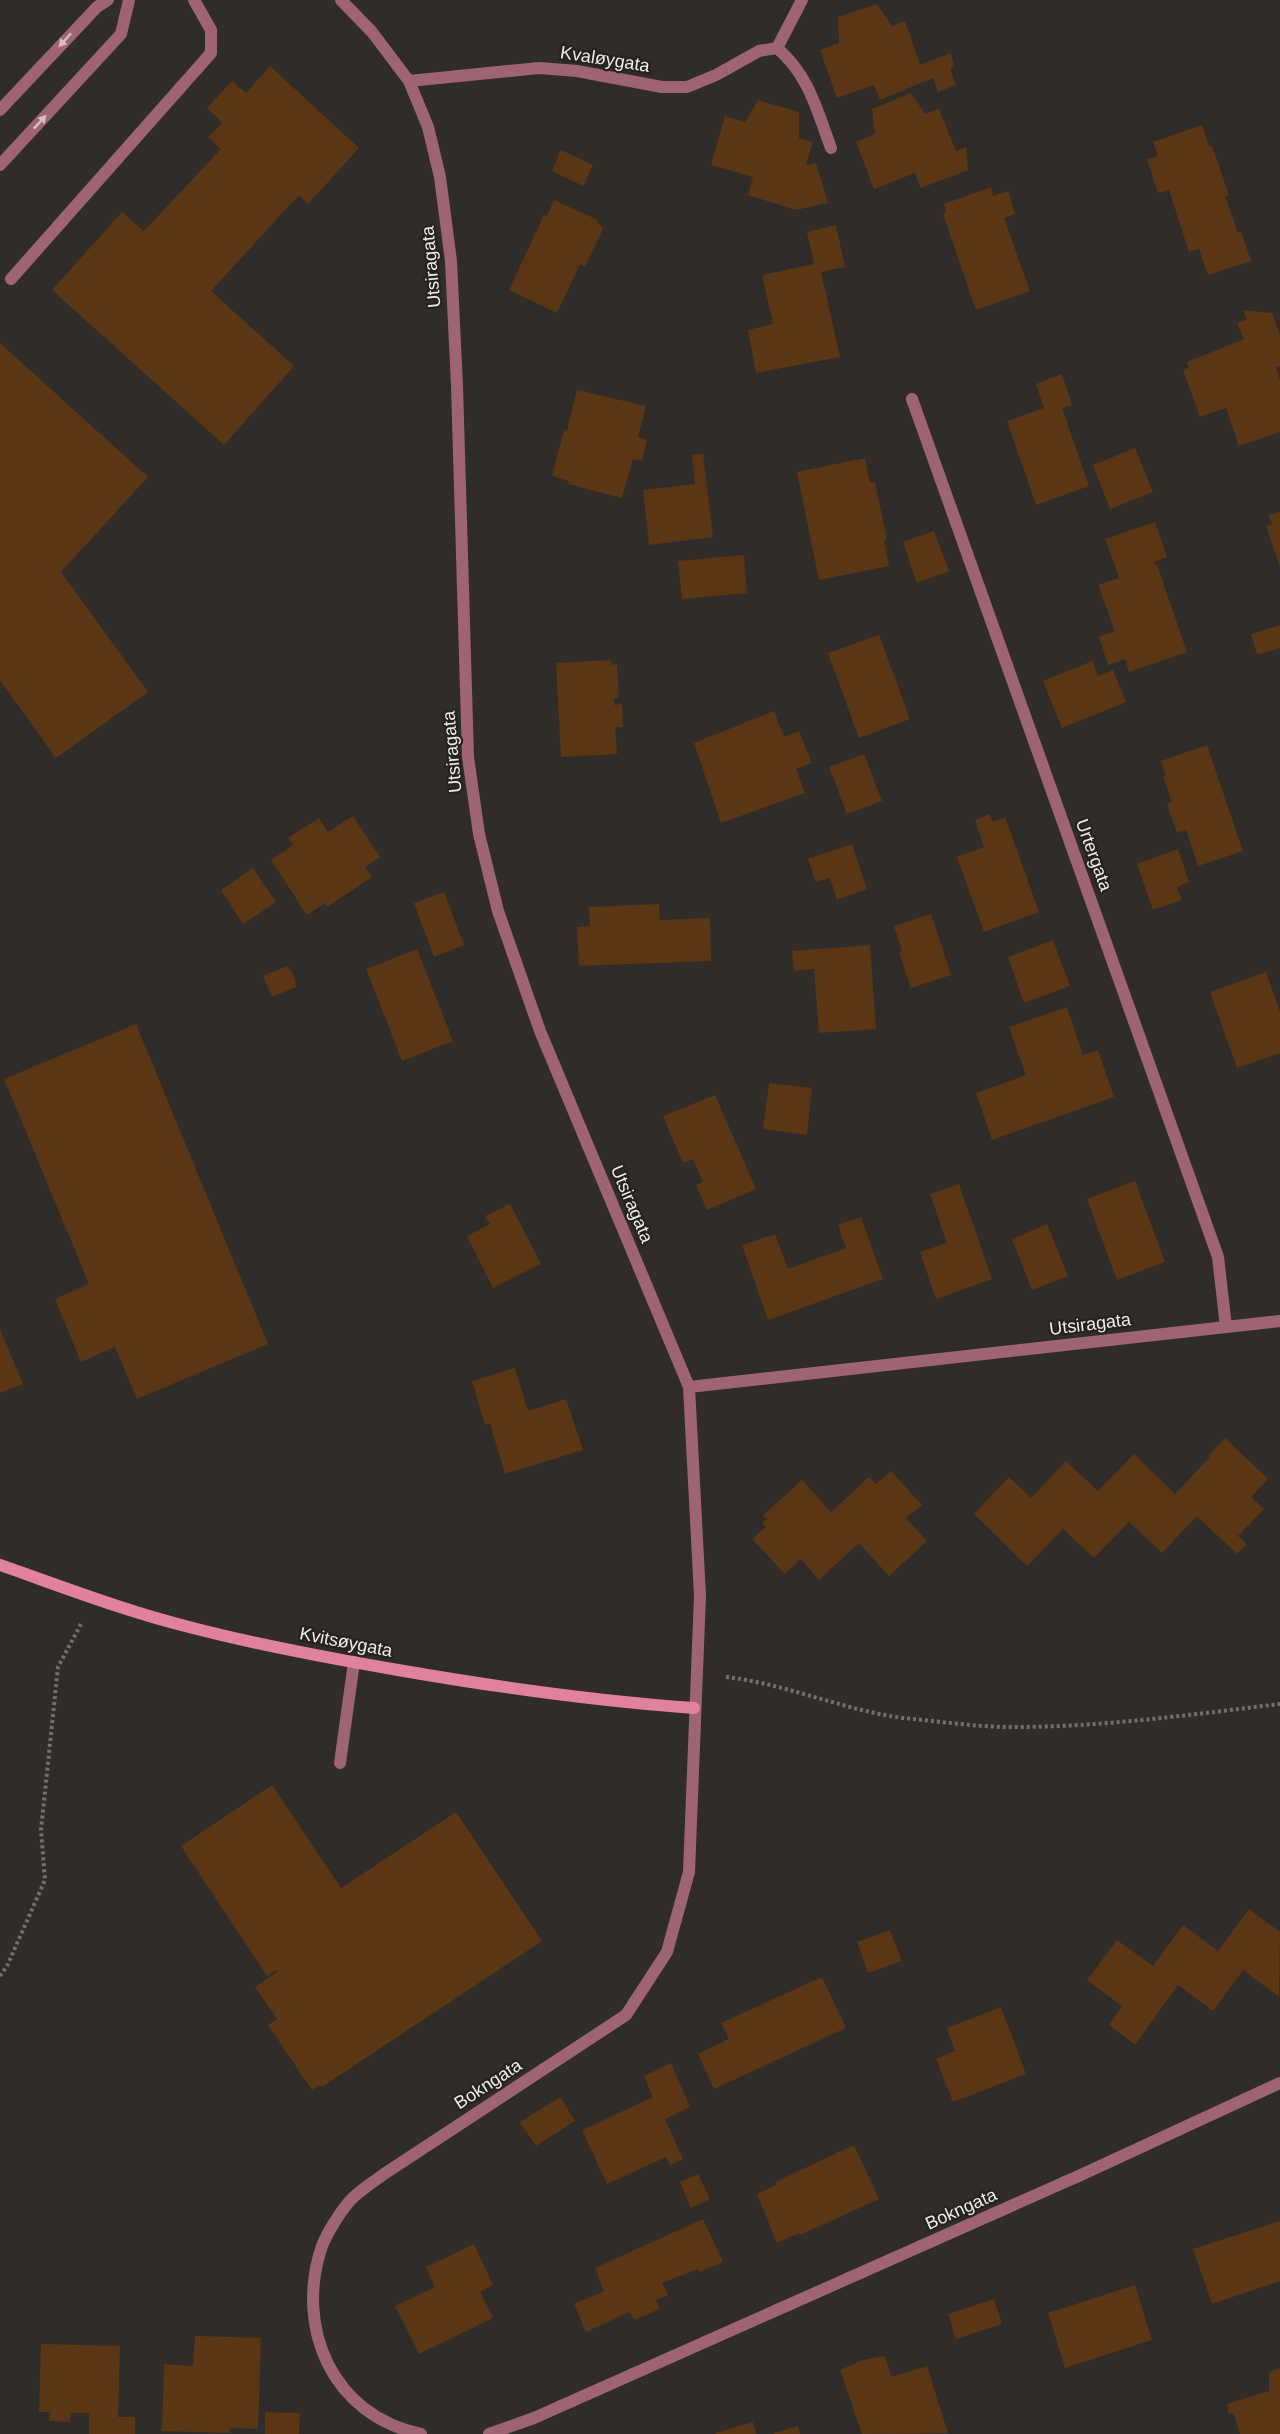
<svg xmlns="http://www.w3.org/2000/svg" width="1280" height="2434" font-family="Arial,sans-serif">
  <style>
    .building { fill: #5a3614 }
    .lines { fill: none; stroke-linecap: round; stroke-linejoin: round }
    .path { stroke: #726f6d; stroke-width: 4; stroke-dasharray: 3 3; stroke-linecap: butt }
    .lane { stroke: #9f6474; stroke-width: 12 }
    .street { stroke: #9f6474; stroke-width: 12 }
    .secondary { stroke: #e0819d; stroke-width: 12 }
    .oneway { fill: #d4bec3 }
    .labels { text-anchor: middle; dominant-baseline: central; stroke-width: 4.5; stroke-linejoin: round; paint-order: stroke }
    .street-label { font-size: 18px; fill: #f0eeed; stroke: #252220 }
  </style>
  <rect width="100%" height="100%" fill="#2f2c2a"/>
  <path class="building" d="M877 4 892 26 905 21 920 65 951 53 954 67 950 69 956 85 938 92 933 78 880 100 874 85 837 98 820 50 839 43 838 17Z
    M270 66 359 148 308 204 299 195 211 291 294 366 224 445 52 290 122 212 144 231 221 149 208 137 221 124V121L207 108 232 81 246 93Z
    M911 93 925 114 939 109 956 151 966 147 968 170 921 188 915 173 874 189 856 142 875 134 872 109Z
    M758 100 799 112V138L813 142 806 165 816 163 828 203 796 210 748 195 753 177 711 165 725 116 745 122Z
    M1202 125 1209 146H1212L1229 195 1225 196 1238 233 1241 232 1251 261 1208 275 1199 249 1189 252 1169 190 1158 193 1147 159 1158 156 1153 142Z
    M561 150 593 165 583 186 552 171Z
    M991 187 993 196 1008 191 1015 214 1004 218 1030 291 976 310 943 214 946 212 944 204Z
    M554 200 596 219 603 229 585 267 580 264 557 313 509 290 544 215 547 216Z
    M836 225 845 267 821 272 840 357 756 373 748 330 773 324 762 275 814 264 807 232Z
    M1243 310 1272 313 1280 335V366L1276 367 1280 380V432L1239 446 1226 408 1200 417 1183 370 1189 368 1187 362 1244 339 1237 323 1247 319Z
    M0 343 148 477 61 572 148 692 56 758 0 680Z
    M1062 374 1072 405 1062 408 1089 486 1036 505 1007 421 1044 408 1036 384Z
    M577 390 646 406 638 437 647 440 642 461 633 459 622 498 568 484 569 481 552 476 564 430 567 431Z
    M1135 448 1153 492 1110 509 1093 465Z
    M703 454 713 537 649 545 643 490 695 484 692 455Z
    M865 458 870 483 875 482 887 540 884 541 889 566 819 580 797 472Z
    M1280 512V567L1266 526 1272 524 1269 515Z
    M1155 522 1167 557 1154 562 1155 565H1157L1187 652 1129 672 1125 659 1108 665 1099 637 1115 631 1098 585 1119 578 1105 539Z
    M934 531 949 571 917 583 903 542Z
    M744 555 747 593 682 599 678 561Z
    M1280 625V648L1257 655 1251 634Z
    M879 635 910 719 859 738 828 653Z
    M611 660 612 665 617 664 619 698H614V705L622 704 623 727H615L617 754 561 757 556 663Z
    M1092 661 1098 676 1113 670 1126 702 1062 728 1043 681Z
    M774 711 784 737 799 731 812 763 796 769 805 793 721 823 694 743Z
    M1207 745 1243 851 1198 866 1186 830 1177 833 1167 804 1172 802 1163 776 1166 775 1161 761Z
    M864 754 882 801 847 814 829 767Z
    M990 814 993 822 1005 817 1039 912 984 932 957 857 984 847 975 820Z
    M353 816 380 857 365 867 372 877 327 907 325 903 307 915 271 860 293 845 288 838 319 818 328 832Z
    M852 844 867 889 837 900 830 878 816 882 808 859Z
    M1178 849 1189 882 1177 887 1182 900 1153 910 1137 864Z
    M253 868 276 902 243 924 221 890Z
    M444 892 464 945 434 957 414 903Z
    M659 904 660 920 710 918 711 961 579 966 577 927 590 926 589 907Z
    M931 914 951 975 911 988 899 952 902 951 894 926Z
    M1053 940 1070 986 1024 1003 1008 957Z
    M870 945 876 1029 819 1033 814 969 794 971 792 951Z
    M417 949 453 1041 402 1061 366 969Z
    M287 966 294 975 296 987 272 997 263 976Z
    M1266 972 1280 1012V1053L1237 1068 1210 992Z
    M1067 1007 1083 1055 1098 1050 1114 1097 992 1140 976 1093 1026 1075 1009 1027Z
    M136 1024 268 1344 137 1399 115 1347 81 1362 55 1299 89 1284 4 1079Z
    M769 1083 812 1088 807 1135 763 1129Z
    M715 1095 756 1189 707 1210 696 1185 703 1182 693 1159 683 1163 663 1116Z
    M1135 1181 1165 1262 1117 1280 1087 1199Z
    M959 1184 992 1279 936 1299 920 1252 947 1243 930 1194Z
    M510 1204 541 1264 493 1288 467 1236 490 1224 485 1216Z
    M861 1217 883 1279 768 1320 742 1245 775 1234 788 1269 846 1248 838 1225Z
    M1047 1224 1068 1276 1032 1290 1012 1239Z
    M0 1329 23 1384 0 1393Z
    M515 1368 528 1411 566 1399 583 1450 505 1474 490 1424 485 1425 472 1381Z
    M1225 1438 1268 1479 1251 1497 1264 1509 1238 1536 1247 1544 1237 1554 1197 1516 1162 1553 1129 1522 1094 1558 1063 1529 1027 1566 974 1514 1009 1477 1031 1498 1066 1461 1098 1491 1134 1454 1175 1494 1210 1457 1208 1456Z
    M891 1471 922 1505 906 1518 927 1541 889 1576 859 1543 819 1580 801 1559 785 1574 752 1539 766 1527 762 1523 767 1519 763 1515 802 1480 831 1512 869 1477 876 1484Z
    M272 1785 341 1888 456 1812 542 1941 322 2087 320 2085 312 2090 268 2025 277 2019 255 1987 277 1972 276 1970 267 1976 181 1846Z
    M1249 1909 1280 1932 1279 1997 1243 1970 1213 2011 1178 1985 1135 2045 1109 2025 1122 2006 1087 1980 1117 1940 1153 1966 1183 1925 1218 1951Z
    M890 1930 902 1961 868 1973 857 1942Z
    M822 1977 846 2028 714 2089 698 2054 729 2039 721 2023Z
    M1001 2007 1026 2074 953 2102 936 2059 955 2051 947 2028Z
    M671 2063 690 2107 665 2119 683 2159 670 2165 666 2157 607 2184 582 2130 653 2097 644 2076Z
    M560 2097 575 2121 536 2146 520 2122Z
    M854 2145 879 2199 800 2235 799 2233 777 2243 757 2194 776 2185 775 2182Z
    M698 2174 710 2199 691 2208 680 2182Z
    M703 2219 723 2262 700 2272 698 2269 662 2283 668 2295 656 2300 660 2309 634 2320 630 2312 586 2332 574 2304 604 2291 595 2268Z
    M1280 2221V2281L1212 2304 1193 2249Z
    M474 2244 493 2285 480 2292 493 2318 419 2354 395 2306 435 2287 426 2267Z
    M1135 2285 1152 2340 1065 2368 1048 2313Z
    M994 2299 1002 2324 956 2339 948 2314Z
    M195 2336 261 2338 258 2429 230 2428V2433L162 2431 164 2364 193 2366Z
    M41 2344 120 2346 118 2417H135V2434H89V2413H71L70 2422 49 2421 50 2412H39Z
    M885 2356 891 2377 927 2366 948 2433 862 2434 840 2370 863 2360Z
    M1280 2368V2434H1240L1233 2413 1229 2414 1227 2404 1269 2391V2372Z
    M265 2412 300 2413 299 2434H265Z
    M753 2422 756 2434H716V2433Z
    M798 2426 800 2434H774V2433Z"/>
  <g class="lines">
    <path class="path" d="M726 1677C787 1684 843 1710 903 1718 936 1721 970 1726 1003 1727 1096 1728 1188 1715 1280 1704
      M0 1976 7 1966 45 1880 41 1830 58 1667 81 1624"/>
    <path class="lane" d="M777 48 802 0
      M0 110 97 7 108 0
      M0 165 121 34 129 0
      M11 279 211 53V30L194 0
      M340 1763 354 1662"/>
    <path class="street" d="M341 0 372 32 409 81 428 127 440 177 451 261 457 386 468 757 479 834 498 911 540 1031 689 1387 700 1596 689 1872 667 1952 626 2015 384 2174C372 2183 357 2192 348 2203 339 2214 327 2233 322 2246 294 2328 333 2416 421 2434
      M409 81 539 68 577 71 662 87H687L716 75 759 51 777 48C809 75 817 111 831 148
      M912 399 1218 1257 1226 1327
      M689 1387 1280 1321
      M489 2434 534 2418 1083 2174 1280 2083"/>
    <path class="secondary" d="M0 1565C63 1587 125 1611 189 1627 258 1645 328 1658 398 1670 496 1687 595 1701 694 1708"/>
  </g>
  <defs><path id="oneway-solid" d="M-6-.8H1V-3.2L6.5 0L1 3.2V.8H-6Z" transform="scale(1.5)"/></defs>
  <g class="oneway">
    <use href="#oneway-solid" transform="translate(65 40) rotate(133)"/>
    <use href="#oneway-solid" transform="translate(40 122) rotate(-47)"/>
  </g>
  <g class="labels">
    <g class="street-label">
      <text transform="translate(605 59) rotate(9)">Kvaløygata</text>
      <text transform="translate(431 267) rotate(-95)">Utsiragata</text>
      <text transform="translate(452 752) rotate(-95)">Utsiragata</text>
      <text transform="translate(1094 855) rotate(70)">Urtergata</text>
      <text transform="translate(632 1204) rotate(67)">Utsiragata</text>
      <text transform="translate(1090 1324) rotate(-7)">Utsiragata</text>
      <text transform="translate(346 1642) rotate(11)">Kvitsøygata</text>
      <text transform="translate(488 2084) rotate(-33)">Bokngata</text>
      <text transform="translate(961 2209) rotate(-24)">Bokngata</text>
    </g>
  </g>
</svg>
